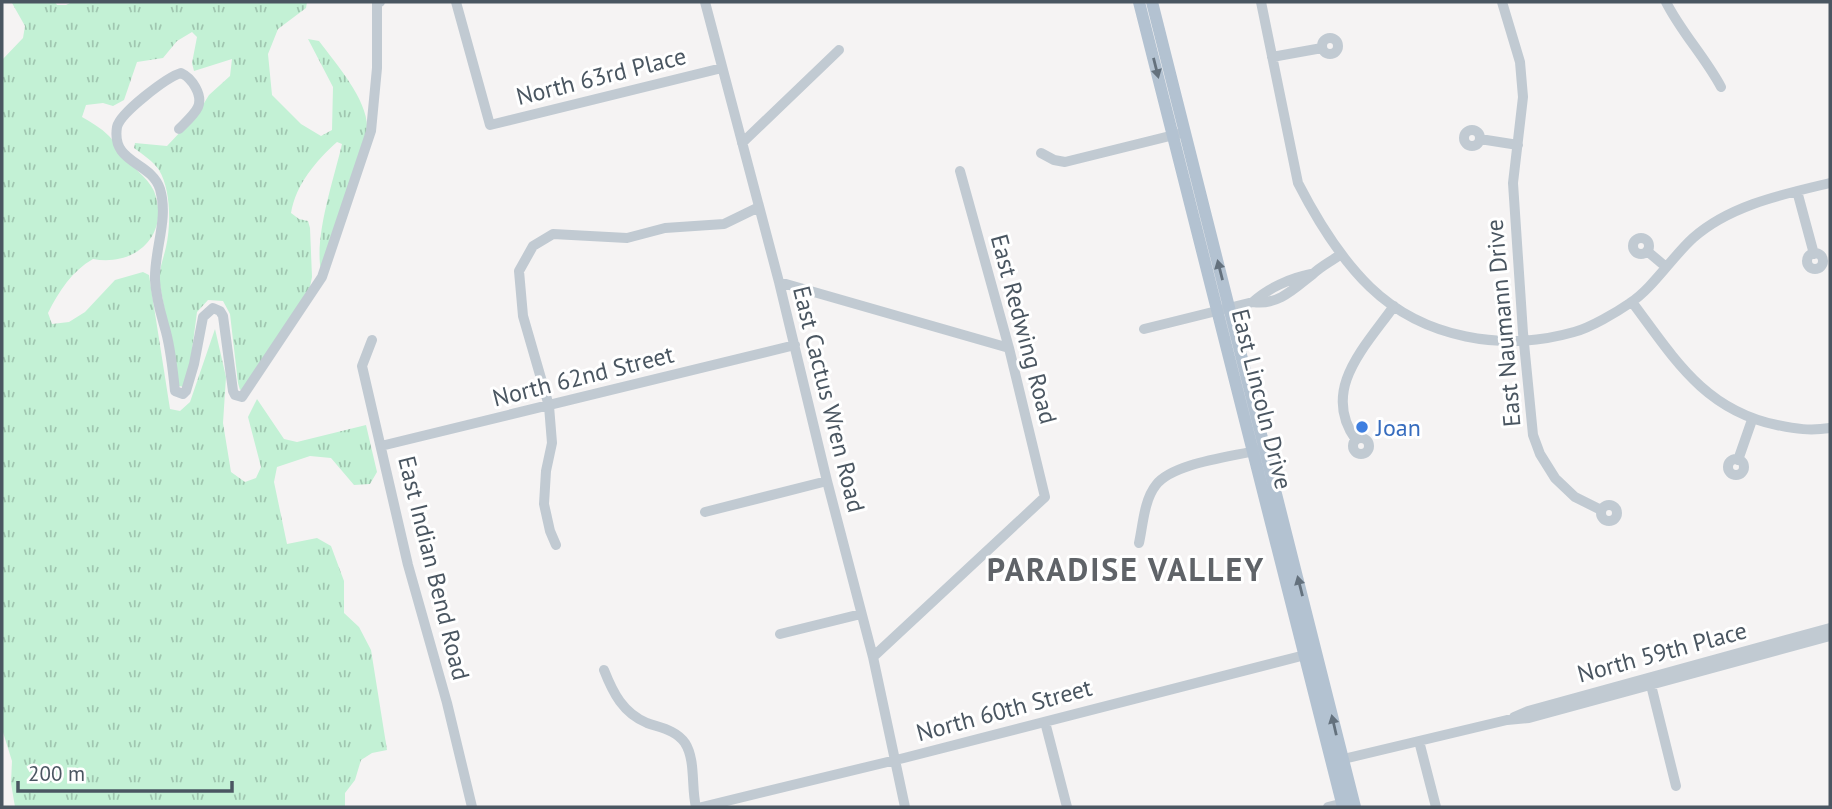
<svg xmlns="http://www.w3.org/2000/svg" width="1832" height="809" font-family="'PT Sans',sans-serif">
  <style>
    .grass { fill: url(#grass-tufts) }
    .lines { fill: none; stroke-linecap: round; stroke-linejoin: round }
    .minor { stroke: #c1cad2; stroke-width: 10 }
    .major { stroke: #b3c2d1; stroke-width: 12 }
    .oneway { fill: #64717d }
    .shop-dot { fill: #3f7fe0; stroke: #fff; stroke-width: 2.5 }
    .labels { text-anchor: middle; dominant-baseline: central; stroke-width: 6; stroke-linejoin: round; paint-order: stroke }
    .street-label { font-size: 24px; fill: #4a5661; stroke: #fff }
    .shop-label { font-size: 24px; fill: #366cbe; stroke: #fff; text-anchor: start }
    .district-label { font-size: 32px; font-weight: bold; letter-spacing: 2px; fill: #5f6368; stroke: #fff }
  </style>
  <defs>
    <pattern id="grass-tufts" width="24" height="20" patternUnits="userSpaceOnUse" patternTransform="scale(1.75)"><rect width="24" height="20" fill="#c3f1d5"/><path d="M3 7l-1-3M5 7V3M7 7l1-3M15 17l-1-3M17 17v-4M19 17l1-3" fill="none" stroke="#a0c6b0"/></pattern>
  </defs>
  <rect width="100%" height="100%" fill="#f5f3f3"/>
  <path class="grass" d="M16 2H55L57 5H66L72 2H307L306 8 278 29 268 54 272 95 301 124 321 136 332 130 333 87 308 39 319 41C336 64 370 102 367 131L321 271C314 236 334 179 342 144L337 142C316 161 296 184 291 213L299 219 308 221 310 228 312 277 310 287 245 388 240 390 238 383 230 314 223 301 208 300 197 312 189 373 184 387 179 386 159 280C160 266 163 260 166 247 171 225 171 190 159 170 154 162 142 154 134 148L135 143 167 146 198 113 209 95 230 76 232 59 194 71 192 63 197 37 192 32 177 41 163 58 137 62 124 100 113 106 103 103 86 105 82 117C91 122 101 128 109 136 114 141 116 148 121 154 131 167 147 176 154 191 171 235 135 267 93 259 72 271 59 291 48 313L52 324 69 322 85 312 115 280 143 272 149 275 170 409 180 411 190 402 215 329 226 377 223 423 231 472 245 482 256 478 261 467 248 417 257 399 284 439 297 442 366 425 377 472 370 484 354 485 331 458 310 456 277 467 274 482 287 544 317 538 331 546 344 581V613L359 627 371 650 387 750 372 753 361 760 355 780 345 793V807H15L11 783 12 761 2 729V60L23 38 25 26 12 3Z"/>
  <g class="lines">
    <path class="minor" d="M456 2 490 125 722 68
      M705 2 779 282 827 481 873 657 905 807
      M1261 2 1298 183C1317 220 1340 258 1370 287 1424 339 1504 352 1574 332 1590 328 1617 312 1630 303 1652 289 1673 256 1693 238 1730 205 1784 194 1830 183
      M1502 2 1520 62 1523 97 1513 183 1523 333 1533 435 1540 454 1555 478 1575 497 1601 510
      M1666 2C1681 32 1705 57 1721 87
      M1322 46a8 8 0 1 1 16 0a8 8 0 1 1-16 0Z
      M1272 57 1322 48
      M179 129C185 123 195 114 198 107 203 95 192 78 181 73 167 77 120 113 117 127 111 164 151 161 160 189 169 219 154 250 155 280 156 299 161 314 166 332 171 351 173 371 175 391L183 394 186 391 194 364 203 317 213 308 220 311 223 316 233 391 235 395 242 397 322 277 371 131 377 68V3L380 2
      M1464 138a8 8 0 1 1 16 0a8 8 0 1 1-16 0Z
      M1480 139 1518 145
      M742 143 839 50
      M1041 153 1054 160 1065 162 1178 134
      M1797 191 1814 254
      M1633 246a8 8 0 1 1 16 0a8 8 0 1 1-16 0Z
      M1647 251 1666 267
      M1807 261a8 8 0 1 1 16 0a8 8 0 1 1-16 0Z
      M779 282 1009 348
      M1253 302C1268 288 1291 278 1311 274
      M1632 302C1674 358 1704 410 1777 425 1796 429 1810 431 1830 428
      M1144 329 1253 302C1278 306 1295 288 1313 274 1321 266 1332 261 1341 254
      M372 340 362 366 408 565 447 703 472 807
      M1353 446a8 8 0 1 1 16 0a8 8 0 1 1-16 0Z
      M1356 440C1320 390 1365 347 1394 306
      M381 446 795 345
      M1728 467a8 8 0 1 1 16 0a8 8 0 1 1-16 0Z
      M1738 460 1752 420
      M1601 513a8 8 0 1 1 16 0a8 8 0 1 1-16 0Z
      M705 512 827 481
      M1139 543C1143 525 1144 500 1156 485 1173 463 1231 457 1259 450
      M556 545 550 531 544 504 546 471 552 443 549 406 523 316 519 271 533 246 553 234 627 238 665 228 724 224 759 207
      M780 634 861 614
      M873 657 1045 497 1009 348 960 171
      M604 670C613 693 623 713 647 723 661 728 676 730 685 743 696 760 691 788 696 807
      M1650 681 1676 786
      M1514 717 1528 711 1830 628
      M1045 722 1067 807
      M1419 741 1436 807
      M1339 760 1507 720 1529 718 1830 636
      M702 807 904 758 1309 654
      M1328 807 1348 802"/>
    <path class="major" d="M1139 2 1343 807
      M1152 2 1355 807"/>
  </g>
  <defs><path id="oneway-solid" d="M-6-.8H1V-3.2L6.5 0L1 3.2V.8H-6Z" transform="scale(1.75)"/></defs>
  <g class="oneway">
    <use href="#oneway-solid" transform="translate(1156 68) rotate(76)"/>
    <use href="#oneway-solid" transform="translate(1220 270) rotate(-104)"/>
    <use href="#oneway-solid" transform="translate(1300 586) rotate(-104)"/>
    <use href="#oneway-solid" transform="translate(1334 725) rotate(-103)"/>
  </g>
  <circle class="shop-dot" cx="1362" cy="427" r="7"/>
  <g class="labels">
    <g class="street-label">
      <text transform="translate(601 76) rotate(-14)">North 63rd Place</text>
      <text transform="translate(1503 323) rotate(-95)">East Naumann Drive</text>
      <text transform="translate(1024 329) rotate(75)">East Redwing Road</text>
      <text transform="translate(583 376) rotate(-14)">North 62nd Street</text>
      <text transform="translate(829 399) rotate(76)">East Cactus Wren Road</text>
      <text transform="translate(1262 399) rotate(76)">East Lincoln Drive</text>
      <text transform="translate(434 568) rotate(76)">East Indian Bend Road</text>
      <text transform="translate(1662 652) rotate(-15)">North 59th Place</text>
      <text transform="translate(1004 710) rotate(-15)">North 60th Street</text>
    </g>
    <g class="shop-label">
      <text x="1376" y="427">Joan</text>
    </g>
    <g class="district-label">
      <text x="1126" y="569">PARADISE VALLEY</text>
    </g>
  </g>
  <rect width="1832" height="809" fill="none" stroke="#4a5661" stroke-width="7"/>
  <path d="M18 781v10h214v-10" fill="none" stroke="#4a5661" stroke-width="3.5"/>
  <text x="28" y="781" font-size="21" fill="#4a5661" stroke="#ffffff" stroke-width="5" paint-order="stroke">200 m</text>
</svg>
